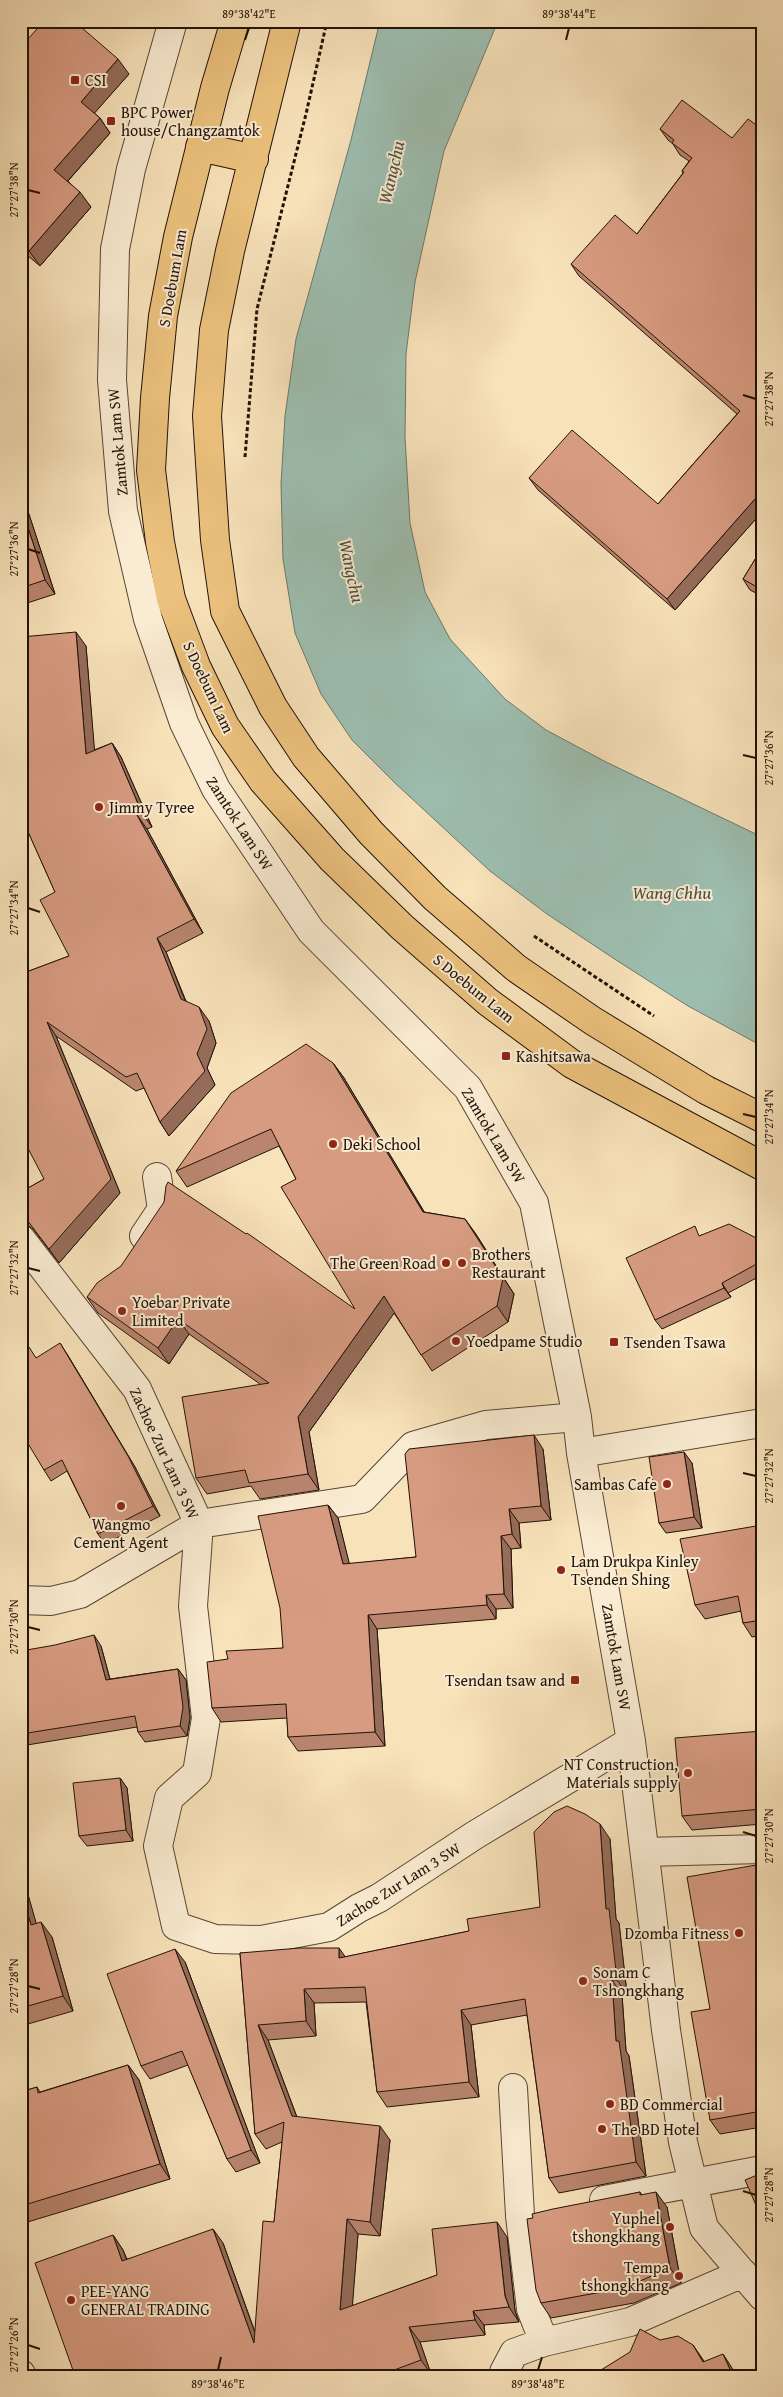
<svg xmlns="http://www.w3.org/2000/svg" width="783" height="2397" font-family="'Gentium Book Plus',serif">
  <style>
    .water { fill: #9dbeb0; stroke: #6b796c }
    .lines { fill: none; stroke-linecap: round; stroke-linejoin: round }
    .minor-casing { stroke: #574634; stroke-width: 30 }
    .highway-casing { stroke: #211207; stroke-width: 30 }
    .path { stroke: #211207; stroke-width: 3; stroke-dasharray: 4 2.5; stroke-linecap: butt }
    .minor { stroke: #faecd2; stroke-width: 28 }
    .highway { stroke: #ecc17d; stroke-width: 28 }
    .wall { fill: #b9856f; stroke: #211207 }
    .shaded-wall { fill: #966c5a; stroke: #211207 }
    .building { fill: #d79b81; stroke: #211207 }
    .ticks { fill: none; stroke: #211207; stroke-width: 2 }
    .poi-dot { fill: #8f2418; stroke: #faecd2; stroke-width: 2 }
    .labels { text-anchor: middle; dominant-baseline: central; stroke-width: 4; stroke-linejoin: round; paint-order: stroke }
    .poi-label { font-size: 16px; fill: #211207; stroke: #faecd2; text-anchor: start }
    .street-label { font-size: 16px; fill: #211207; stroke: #faecd2 }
    .water-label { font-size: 18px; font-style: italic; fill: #4c4e42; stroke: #faecd2 }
    .neatline { fill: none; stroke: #211207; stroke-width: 2 }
    .ticks-label { font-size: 12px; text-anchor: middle; fill: #211207 }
  </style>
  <rect width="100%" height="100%" fill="#f8e2ba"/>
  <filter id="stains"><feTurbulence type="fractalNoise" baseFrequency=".004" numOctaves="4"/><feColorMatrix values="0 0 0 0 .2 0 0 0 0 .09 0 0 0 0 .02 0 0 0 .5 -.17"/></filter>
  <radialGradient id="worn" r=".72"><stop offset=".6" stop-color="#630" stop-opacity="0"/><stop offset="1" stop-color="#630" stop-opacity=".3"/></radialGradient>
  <path class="water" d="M380 21H498L444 151 415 282 406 354 405 437 410 523 425 592 450 639 505 699 546 730 606 762 762 837V1046L688 1006 616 960 547 914 490 871 395 783 352 740 321 694 295 633 283 559 281 484 285 416 296 339 351 140Z"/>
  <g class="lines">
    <g class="minor-casing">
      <path id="minor" d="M173 21 131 169 115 249 112 380 123 511 148 619 184 723 216 789 311 931 468 1088 534 1203 577 1417 581 1453 631 1741 666 2030 683 2142 704 2228 762 2296
        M144 1236 162 1209 157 1177
        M21 1239 137 1389 199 1524 193 1606 206 1718 197 1773 169 1798 158 1846 176 1926 215 1939 261 1940 329 1927 359 1908 379 1898 475 1835 631 1741
        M581 1453 762 1423
        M21 1600 51 1601 80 1594 199 1524 362 1499 413 1446 486 1425 577 1417
        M645 1852 762 1849
        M513 2088 520 2216 531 2309 544 2342
        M604 2200 762 2170
        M21 2374 22 2376
        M505 2376 504 2372 514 2353 544 2342 630 2322 743 2273"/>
    </g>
    <g class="highway-casing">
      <path id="highway" d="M235 21 215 88 178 237 163 316 155 398 151 470 160 542 171 599 196 666 225 726 263 781 332 859 402 927 488 1002 572 1064 762 1166
        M287 21 230 251 214 330 207 416 215 540 225 611 273 707 306 757 371 833 435 898 516 968 593 1021 706 1090 762 1118
        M200 147 254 159"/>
    </g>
    <path class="path" d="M245 457 257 309 306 114 327 21
      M534 936 654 1016"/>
    <use href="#minor" class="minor"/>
    <use href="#highway" class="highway"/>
  </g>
  <path class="wall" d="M21 47 129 74 94 113 100 118 110 133 68 181 91 207 40 266 21 250Z
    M660 129 732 138 762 129V512L675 610 538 490 529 478 658 504 737 414 579 276 571 264 637 234 683 173 682 171 689 161 680 155 673 144 668 140Z
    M21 490 55 594 21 605Z
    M762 548V596L750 590 743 579Z
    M21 637 86 646 94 750 112 743 121 757 152 827 147 829 203 933 166 952 186 1001 209 1021 216 1043 207 1068 215 1085 169 1136 160 1122 144 1088 136 1091 56 1036 120 1193 59 1263 33 1229 27 1225 21 1224V1192L44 1179 21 974 69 956 55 892 26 827H21Z
    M333 1063 344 1078 424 1212 465 1219 476 1234 514 1294 508 1322 432 1371 394 1313 309 1432 319 1490 260 1499 251 1486 207 1494 196 1478 260 1384 189 1334 169 1364 98 1313 87 1297 355 1309 296 1179 279 1146 187 1187 176 1171Z
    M701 1235 762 1241V1275L728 1293 731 1297 662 1329 655 1320Z
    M67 1354 135 1467 160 1516 105 1544 98 1534 67 1471 51 1481 44 1470 36 1358Z
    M543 1449 551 1520 519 1523 521 1548 511 1549 513 1608 496 1609V1619L377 1629 385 1746 298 1751 288 1737 287 1718 221 1722 212 1708 228 1659 283 1648 328 1505 338 1518 349 1564 416 1557Z
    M692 1463 702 1528 666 1533 659 1523Z
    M762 1525V1635L752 1637 743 1623 741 1611 705 1619 695 1605Z
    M101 1646 110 1679 178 1669 186 1680 190 1718 187 1736 145 1742 138 1732 137 1727 21 1746V1651Z
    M762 1731V1824L692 1830 682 1816Z
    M120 1778 127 1788 133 1841 87 1846 79 1836Z
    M610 1839 616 1919 619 1923 627 1994 622 1995 626 2051 629 2056 646 2176 559 2193 549 2178 527 2015 471 2025 479 2097 387 2107 377 2092 366 2002 314 2003 316 2036 268 2040 297 2117 390 2140 380 2236 358 2234 352 2306 437 2275 507 2237 515 2311 519 2322 484 2325 485 2335 420 2342 431 2374 428 2376H75L113 2235 123 2250 127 2259 223 2243 255 2332 274 2222 282 2142 266 2149 255 2134 240 1953 345 1957 469 1931 540 1907Z
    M762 1864V2127L720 2134 710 2120Z
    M21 1870 36 1924 52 1937 73 2011 21 2026Z
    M185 1962 260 2163 236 2172 227 2159 188 2065 150 2079 141 2066Z
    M128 2065 139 2080 170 2179 21 2224V2092L37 2087 40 2092Z
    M640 2192 642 2195 667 2207 681 2283 634 2303 551 2318 541 2303 533 2218Z"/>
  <path class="shaded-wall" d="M118 59 129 74 92 116 81 102Z
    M100 118 110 133 65 184 54 170Z
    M80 192 91 207 40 266 29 251Z
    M21 490 55 594 45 580 21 506Z
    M762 491V512L675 610 667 599Z
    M76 632 86 646 96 768 86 754Z
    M112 743 121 757 152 827 142 813Z
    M137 815 147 829 203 933 194 919Z
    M157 938 166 952 190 1013 181 999Z
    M199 1007 209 1021 216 1043 207 1068 215 1085 169 1136 160 1122 197 1054Z
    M47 1022 56 1036 120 1193 59 1263 49 1249Z
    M333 1063 344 1078 434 1228 423 1212Z
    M465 1219 514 1294 508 1322 497 1306Z
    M722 1283 728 1293 731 1297 724 1288Z
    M384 1296 395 1312 309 1432 319 1490 308 1474 298 1417Z
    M178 1319 189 1334 169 1364 158 1348Z
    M60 1343 67 1354 135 1467 160 1516 153 1506Z
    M534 1435 543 1449 551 1520 541 1506Z
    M684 1452 692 1463 702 1528 694 1517Z
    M328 1505 338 1518 353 1578 343 1564Z
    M509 1509 519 1523 521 1548 512 1534Z
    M501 1536 511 1549 513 1608 504 1594Z
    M486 1595 496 1609V1619L487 1605Z
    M368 1615 377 1629 385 1746 375 1732Z
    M94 1635 101 1646 113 1691 106 1680Z
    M178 1669 186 1680 190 1718 187 1736 180 1726Z
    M120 1778 127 1788 133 1841 126 1830Z
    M600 1824 610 1839 616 1919 619 1923 627 1994 617 1980 606 1909Z
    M21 1870 41 1940 31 1925 21 1892Z
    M41 1922 52 1937 73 2011 63 1996Z
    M339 1948 349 1962 339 1958Z
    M175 1949 185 1962 260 2163 251 2150Z
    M612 1980 622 1995 626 2051 629 2056 646 2176 636 2162 616 2041Z
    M304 1989 314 2003 316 2036 306 2021Z
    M461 2010 471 2025 479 2097 469 2082Z
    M258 2025 268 2040 302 2131 292 2116Z
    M128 2065 139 2080 170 2179 160 2164Z
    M380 2126 390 2140 380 2236 370 2222Z
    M656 2192 667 2207 681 2283 670 2268Z
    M347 2219 358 2234 351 2324 340 2310Z
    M497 2222 507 2237 515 2311 519 2322 509 2307 505 2296Z
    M213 2229 223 2243 264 2358 254 2343Z
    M113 2235 123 2250 132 2275 122 2261Z
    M473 2311 484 2325 485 2335 475 2320Z
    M409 2327 420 2342 431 2374 421 2360Z
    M693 2345 704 2361 713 2376 703 2362Z
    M723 2354 734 2371 737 2376H733Z"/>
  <path class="building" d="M44 21H74L118 59 81 102 100 118 54 170 80 192 29 251 21 244V47Z
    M682 100 732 138 748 119 762 129V491L667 599 529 478 572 430 658 504 740 411 571 264 615 215 637 234 684 172 682 171 692 158 672 143 674 140 660 129Z
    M21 506 45 580 21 588Z
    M762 548V590L743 579Z
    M76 632 86 754 112 743 142 813 137 815 194 919 157 938 181 999 199 1007 207 1029 197 1054 205 1071 160 1122 137 1073 126 1077 47 1022 111 1179 49 1249 24 1216 21 1214V1192L44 1179 21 1135V974L69 956 40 900 55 892 21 816V637Z
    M306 1044 333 1063 423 1212 465 1219 503 1278 497 1306 421 1355 384 1296 298 1417 308 1474 249 1483 245 1470 196 1478 182 1397 269 1383 178 1319 158 1348 87 1297 97 1283 121 1266 164 1202 166 1186 168 1182 246 1234 247 1233 355 1309 281 1187 296 1179 271 1129 176 1171 231 1093Z
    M729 1224 762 1241V1261L722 1283 724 1288 655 1320 626 1258 695 1226 699 1236Z
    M60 1343 128 1456 153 1506 98 1534 62 1460 44 1470 21 1432V1351L29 1347 36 1358Z
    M534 1435 541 1506 509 1509 512 1534 501 1536 504 1594 486 1595 487 1605 368 1615 375 1732 288 1737 286 1704 212 1708 207 1662 228 1659 226 1651 283 1648 280 1608 258 1516 328 1505 343 1564 416 1557 405 1454 409 1449Z
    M684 1452 694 1517 659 1523 649 1457Z
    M762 1525V1620L743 1623 738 1596 695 1605 680 1539Z
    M94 1635 106 1680 178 1669 183 1707 180 1726 138 1732 135 1716 21 1734V1651L55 1645Z
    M762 1731V1809L682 1816 675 1738Z
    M120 1778 126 1830 79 1836 73 1783Z
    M567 1806 585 1814 600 1824 606 1909H609L617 1980H612L616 2041H619L636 2162 549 2178 525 1999 461 2010 469 2082 377 2092 365 1987 304 1989 306 2021 258 2025 292 2116 380 2126 370 2222 347 2219 340 2310 437 2275 432 2229 497 2222 505 2296 509 2307 473 2311 475 2320 409 2327 421 2360 378 2376H75L35 2263 113 2235 122 2261 213 2229 254 2343 263 2221 274 2222 284 2122 255 2134 240 1953 300 1948H339V1958L469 1931 467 1919 540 1907 534 1832 554 1812Z
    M762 1864V2111L710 2120 691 2012 710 2009 687 1877Z
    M21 1892 31 1925 41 1922 63 1996 21 2008Z
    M175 1949 251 2150 227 2159 182 2051 141 2066 107 1974Z
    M128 2065 160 2164 21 2206V2092L37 2087 38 2093Z
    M762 2173V2219L745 2180Z
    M640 2192V2195L656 2192 670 2268 624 2288 541 2303 536 2290 527 2219 533 2218 532 2214 553 2209Z
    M640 2329 660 2340 678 2336 693 2345 703 2362 723 2354 733 2376H604L601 2370 630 2352Z"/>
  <path class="ticks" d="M245 40 249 28M566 40 569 28M28 190 40 193M743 395 756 399M28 549 40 553M743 755 756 758M28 908 40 912M743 1114 756 1117M28 1268 40 1271M743 1473 756 1476M28 1627 40 1630M743 1832 756 1836M28 1986 40 1989M743 2191 756 2195M28 2345 40 2349M218 2370 221 2357M538 2370 542 2357"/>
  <g class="poi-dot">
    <rect x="70" y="75" width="10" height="10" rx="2.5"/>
    <rect x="106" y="116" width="10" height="10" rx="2.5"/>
    <circle cx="99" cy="807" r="5"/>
    <rect x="501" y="1051" width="10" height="10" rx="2.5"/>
    <circle cx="333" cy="1144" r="5"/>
    <circle cx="446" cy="1263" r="5"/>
    <circle cx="462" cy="1263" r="5"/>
    <circle cx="122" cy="1311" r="5"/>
    <circle cx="456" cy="1341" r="5"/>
    <rect x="609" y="1337" width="10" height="10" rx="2.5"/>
    <circle cx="667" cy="1484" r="5"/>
    <circle cx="121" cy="1506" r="5"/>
    <circle cx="561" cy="1570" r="5"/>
    <rect x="570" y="1675" width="10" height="10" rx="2.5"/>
    <circle cx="688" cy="1773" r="5"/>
    <circle cx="739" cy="1933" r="5"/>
    <circle cx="583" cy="1981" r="5"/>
    <circle cx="610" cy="2104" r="5"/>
    <circle cx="602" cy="2129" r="5"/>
    <circle cx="670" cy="2227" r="5"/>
    <circle cx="679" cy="2276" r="5"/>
    <circle cx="71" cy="2300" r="5"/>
  </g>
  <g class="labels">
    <g class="poi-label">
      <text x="85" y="80">CSI</text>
      <text x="121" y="112">BPC Power<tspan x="121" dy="18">house/Changzamtok</tspan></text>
      <text x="109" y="807">Jimmy Tyree</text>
      <text x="516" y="1056">Kashitsawa</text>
      <text x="343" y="1144">Deki School</text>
      <text x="472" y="1254">Brothers<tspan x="472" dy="18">Restaurant</tspan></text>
      <text x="436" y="1263" text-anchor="end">The Green Road</text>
      <text x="132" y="1302">Yoebar Private<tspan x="132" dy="18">Limited</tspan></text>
      <text x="466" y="1341">Yoedpame Studio</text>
      <text x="624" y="1342">Tsenden Tsawa</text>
      <text x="657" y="1484" text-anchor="end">Sambas Cafe</text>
      <text x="121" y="1524" text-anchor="middle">Wangmo<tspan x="121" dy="18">Cement Agent</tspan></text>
      <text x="571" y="1561">Lam Drukpa Kinley<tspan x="571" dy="18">Tsenden Shing</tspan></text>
      <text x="565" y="1680" text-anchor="end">Tsendan tsaw and</text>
      <text x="678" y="1764" text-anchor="end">NT Construction,<tspan x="678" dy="18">Materials supply</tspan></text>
      <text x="729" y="1933" text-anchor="end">Dzomba Fitness</text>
      <text x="593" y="1972">Sonam C<tspan x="593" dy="18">Tshongkhang</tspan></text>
      <text x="620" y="2104">BD Commercial</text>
      <text x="612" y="2129">The BD Hotel</text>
      <text x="660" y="2218" text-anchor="end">Yuphel<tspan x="660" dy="18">tshongkhang</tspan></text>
      <text x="669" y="2267" text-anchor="end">Tempa<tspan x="669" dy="18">tshongkhang</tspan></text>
      <text x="81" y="2291">PEE-YANG<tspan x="81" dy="18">GENERAL TRADING</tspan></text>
    </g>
    <g class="street-label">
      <text transform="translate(172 278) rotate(-80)">S Doebum Lam</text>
      <text transform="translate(117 442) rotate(-95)">Zamtok Lam SW</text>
      <text transform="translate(209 687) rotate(65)">S Doebum Lam</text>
      <text transform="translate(240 823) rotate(57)">Zamtok Lam SW</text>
      <text transform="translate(474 988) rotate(39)">S Doebum Lam</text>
      <text transform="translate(494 1135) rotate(59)">Zamtok Lam SW</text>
      <text transform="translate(165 1453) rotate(65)">Zachoe Zur Lam 3 SW</text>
      <text transform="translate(617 1657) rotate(80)">Zamtok Lam SW</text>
      <text transform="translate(398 1884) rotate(-32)">Zachoe Zur Lam 3 SW</text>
    </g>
    <g class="water-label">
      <text transform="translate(391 172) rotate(-77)">Wangchu</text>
      <text transform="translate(352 571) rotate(78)">Wangchu</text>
      <text x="672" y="892">Wang Chhu</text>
    </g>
  </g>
  <rect width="783" height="2397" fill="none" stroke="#f8e2ba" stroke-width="55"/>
  <rect x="28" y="28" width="728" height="2342" class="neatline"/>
  <g class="ticks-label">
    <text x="249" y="18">89°38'42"E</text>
    <text x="569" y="18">89°38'44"E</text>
    <text transform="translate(14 190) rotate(-90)" y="4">27°27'38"N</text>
    <text transform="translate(769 399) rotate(-90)" y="4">27°27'38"N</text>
    <text transform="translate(14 549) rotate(-90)" y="4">27°27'36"N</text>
    <text transform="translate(769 758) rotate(-90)" y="4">27°27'36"N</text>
    <text transform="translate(14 908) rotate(-90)" y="4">27°27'34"N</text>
    <text transform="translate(769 1117) rotate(-90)" y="4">27°27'34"N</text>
    <text transform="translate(14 1268) rotate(-90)" y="4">27°27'32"N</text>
    <text transform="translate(769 1476) rotate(-90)" y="4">27°27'32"N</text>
    <text transform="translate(14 1627) rotate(-90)" y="4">27°27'30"N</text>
    <text transform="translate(769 1836) rotate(-90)" y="4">27°27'30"N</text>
    <text transform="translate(14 1986) rotate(-90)" y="4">27°27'28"N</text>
    <text transform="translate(769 2195) rotate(-90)" y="4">27°27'28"N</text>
    <text transform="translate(14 2345) rotate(-90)" y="4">27°27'26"N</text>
    <text x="218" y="2388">89°38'46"E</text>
    <text x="538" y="2388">89°38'48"E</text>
  </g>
  <rect width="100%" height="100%" filter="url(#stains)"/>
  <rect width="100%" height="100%" fill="url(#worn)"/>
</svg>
